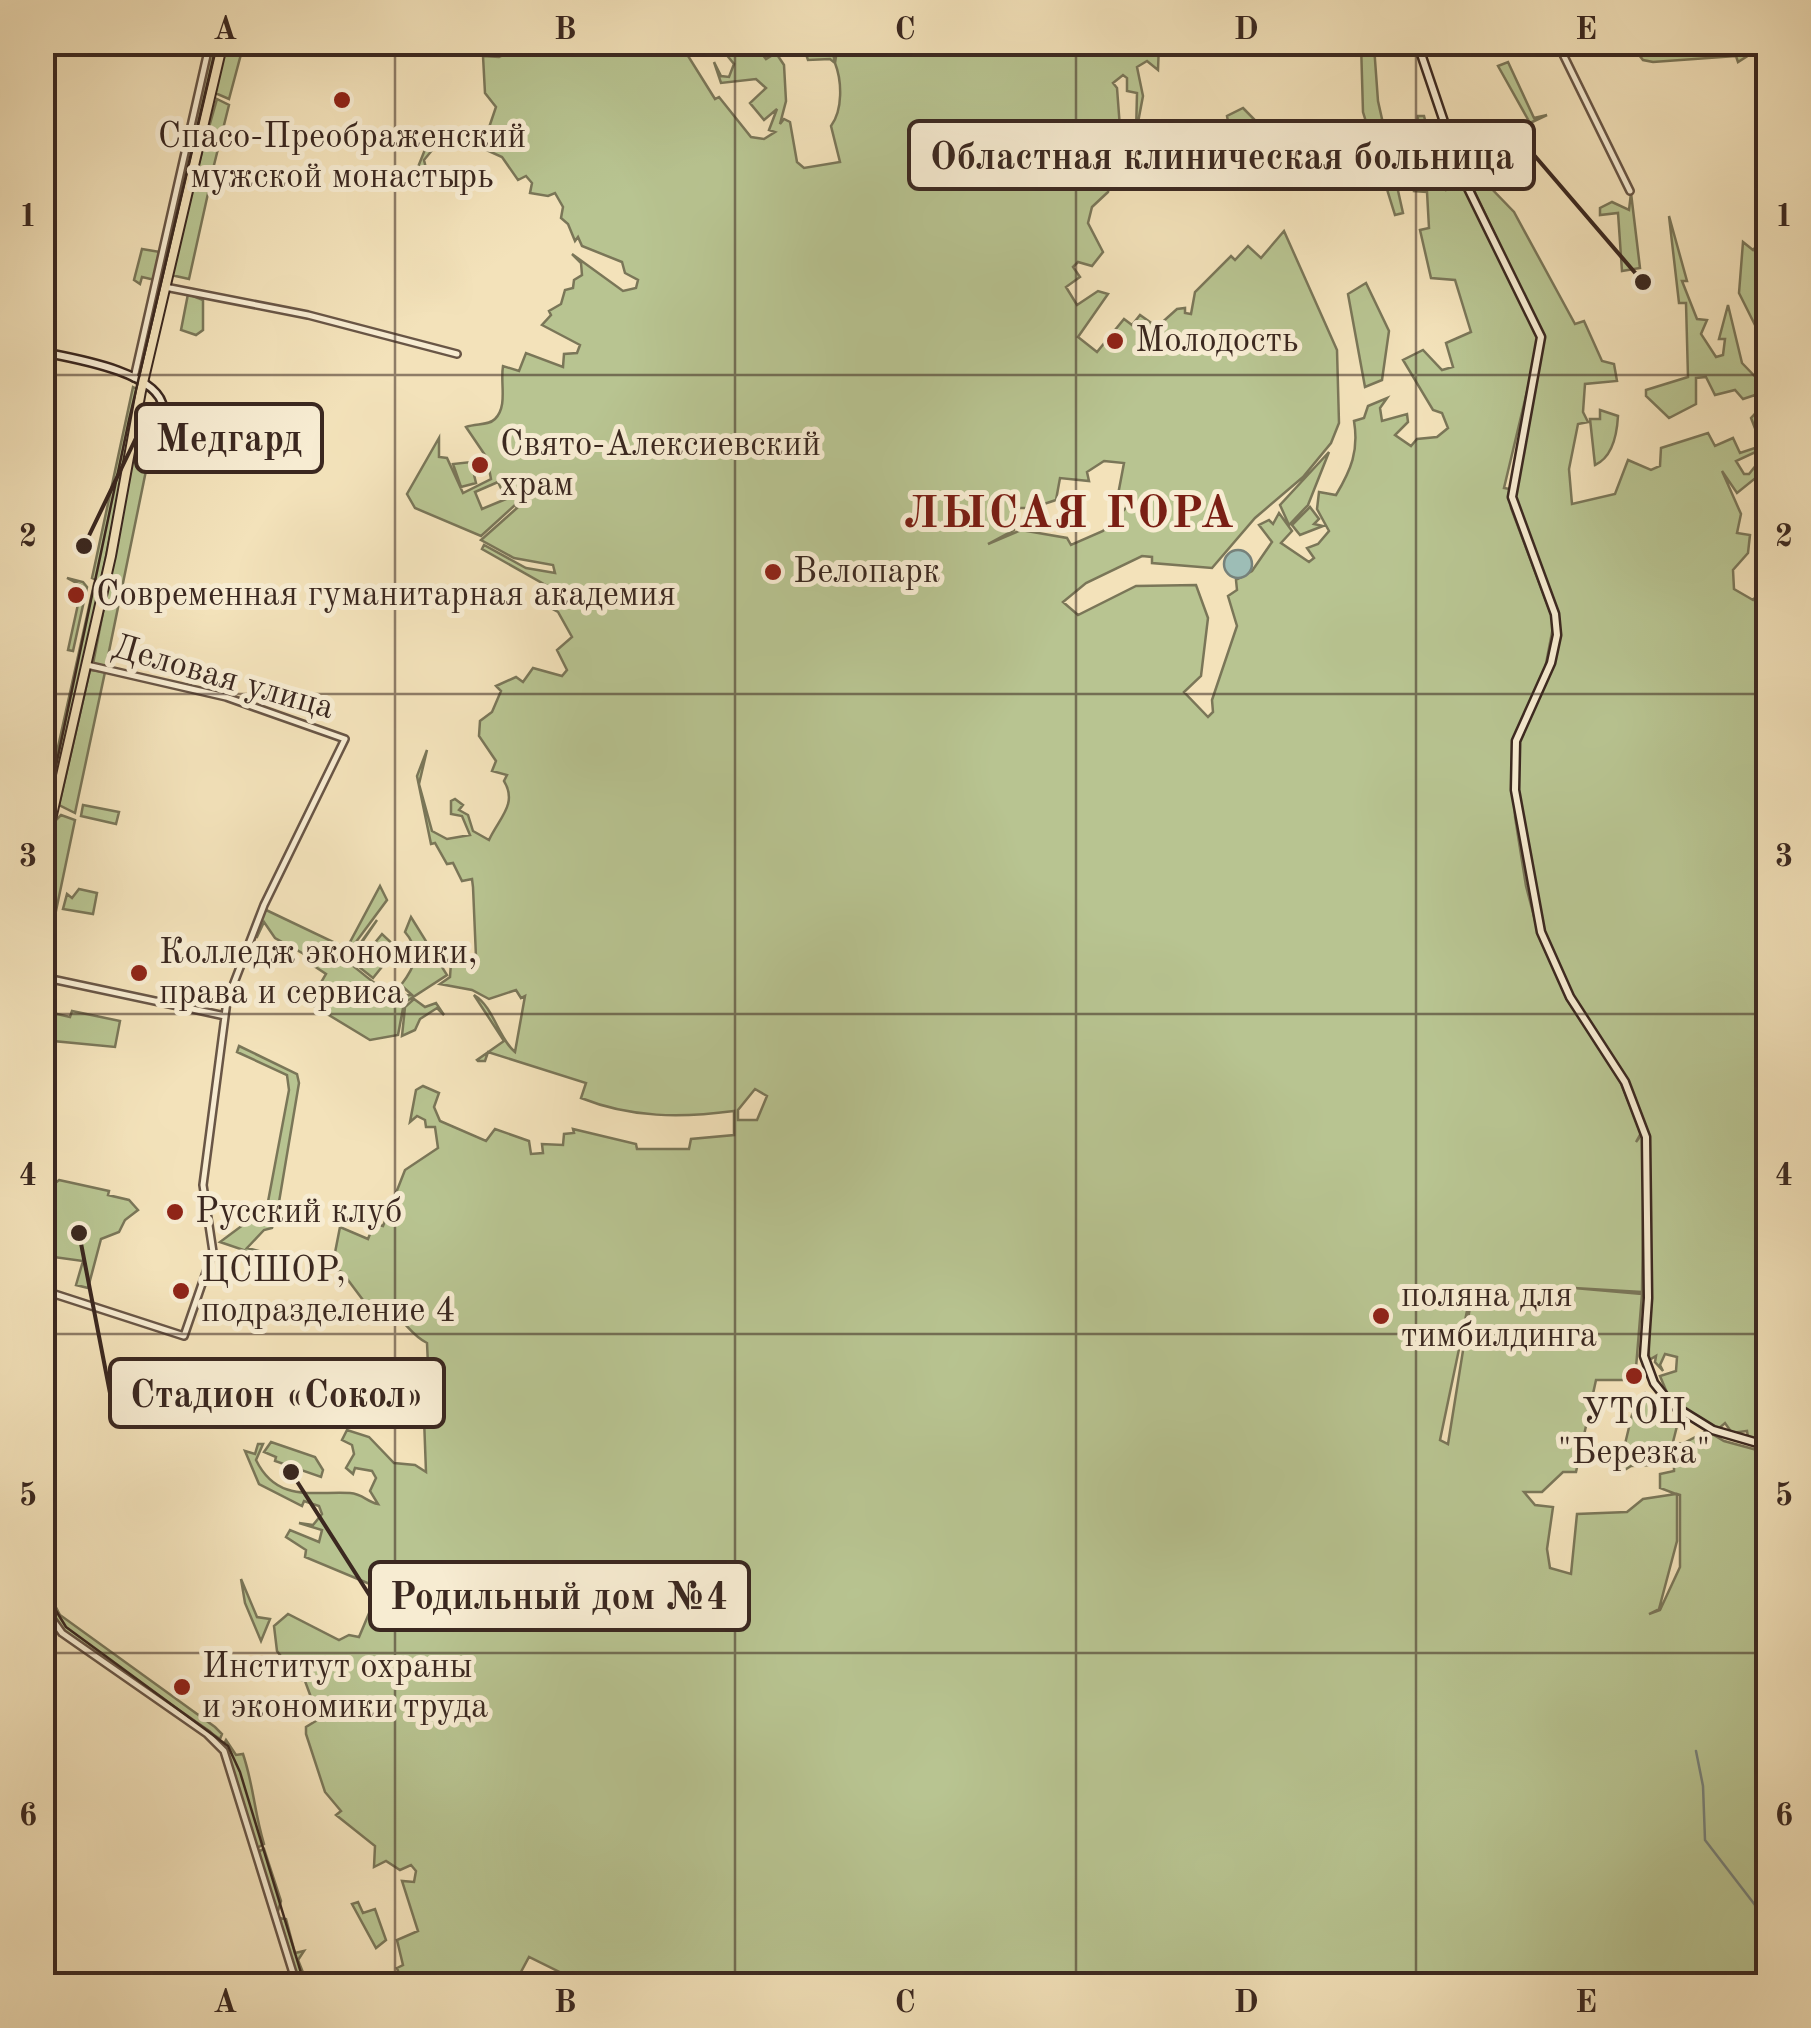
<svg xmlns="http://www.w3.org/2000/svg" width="1811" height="2028" font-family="'Old Standard TT',serif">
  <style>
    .green { fill: #b8c491; stroke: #7a7658; stroke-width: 2.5; fill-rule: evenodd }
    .water { fill: #9dbdb6; stroke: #76817a; stroke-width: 2.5 }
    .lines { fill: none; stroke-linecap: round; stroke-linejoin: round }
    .stream { stroke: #76817a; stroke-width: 2.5 }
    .tertiary-casing { stroke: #695646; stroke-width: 10 }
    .secondary-casing { stroke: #3b2820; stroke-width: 11 }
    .primary-casing { stroke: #3b2820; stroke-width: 12 }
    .tertiary { stroke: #f7ecd2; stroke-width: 5 }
    .secondary { stroke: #f7ecd2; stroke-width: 6 }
    .primary { stroke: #f3e2ba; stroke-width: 8 }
    .tram { stroke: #3b2820; stroke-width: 2.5 }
    .rail-casing { stroke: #3b2820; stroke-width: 6 }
    .rail { stroke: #f7ecd2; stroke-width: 2.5; stroke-dasharray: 8; stroke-linecap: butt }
    .grid { fill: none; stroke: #3b2820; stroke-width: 2.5; stroke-opacity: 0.55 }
    .poi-dot { fill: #8f2418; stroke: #f7ecd2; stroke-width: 4 }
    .labels { text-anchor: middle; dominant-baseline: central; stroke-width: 10; stroke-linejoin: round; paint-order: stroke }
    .poi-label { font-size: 35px; fill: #3b2820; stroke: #f7ecd2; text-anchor: start }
    .street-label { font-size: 35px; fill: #3b2820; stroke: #f7ecd2 }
    .district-label { font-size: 45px; font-weight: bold; letter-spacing: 2.5px; fill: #7a1f14; stroke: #f7ecd2 }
    .leader { fill: none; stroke: #3b2820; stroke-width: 4 }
    .callout-dot { fill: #3b2820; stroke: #f7ecd2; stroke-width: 4 }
    .callout { fill: #f7ecd2; stroke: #3b2820; stroke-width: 4 }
    .callout-label { font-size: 38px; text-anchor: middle; font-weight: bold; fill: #3b2820 }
    .neatline { fill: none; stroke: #3b2820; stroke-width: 4 }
    .grid-label { font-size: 32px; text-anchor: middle; font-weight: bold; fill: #3b2820 }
  </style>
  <rect width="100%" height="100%" fill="#f3e2ba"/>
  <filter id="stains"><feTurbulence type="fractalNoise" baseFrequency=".002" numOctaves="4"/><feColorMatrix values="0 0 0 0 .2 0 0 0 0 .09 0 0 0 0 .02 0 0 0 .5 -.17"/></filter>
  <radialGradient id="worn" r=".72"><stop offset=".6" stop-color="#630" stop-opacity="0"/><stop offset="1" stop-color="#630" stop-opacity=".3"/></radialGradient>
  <path class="green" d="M211 43H219L140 378 136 377Z
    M225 43H244L229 99 215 93Z
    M527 43H680L715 99 719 97 751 137 764 139 775 132 769 130 777 109 764 120 750 103 766 88 756 79 721 83 714 62 721 76 729 77 734 64 717 43H762L759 50 766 59 776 53 784 65 786 101 780 124 784 119 790 122 797 162 804 168 840 162 831 126C843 110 842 81 835 63L830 59 808 60 802 43H807L812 55 825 52 823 43H831L835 63 838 43H1159L1158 70 1147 61 1137 67 1143 96 1136 133 1137 93 1127 91V78L1123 75 1113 83 1117 88 1120 128 1108 192 1092 207 1088 223 1103 252 1092 266 1078 262 1073 267 1080 277 1066 287 1077 305 1098 291 1108 294 1078 337 1097 352 1124 319 1132 325 1140 315 1157 327 1177 309 1185 308V313L1191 314 1195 292 1231 256 1235 260 1248 246 1261 258 1284 231 1337 350 1339 423 1331 443 1303 477 1255 518 1212 568 1152 563V557L1142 556 1086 583 1063 602 1078 615 1136 586 1196 585 1208 618 1201 676 1184 692 1208 717 1213 712 1212 700 1237 626 1228 596 1237 590 1236 580 1252 571 1272 542 1259 525 1269 520 1273 524 1279 513 1292 531 1281 543 1309 562 1314 558 1307 548 1318 544 1329 531 1317 509 1319 492 1336 495C1351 470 1359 451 1354 421L1364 418 1368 406 1387 398 1380 408 1382 421 1407 414 1408 422 1395 435 1411 446 1417 439 1437 437 1448 428 1442 413 1433 410 1403 360 1423 350 1442 370 1453 367 1446 343 1471 332 1455 280 1431 278 1420 230 1429 228 1427 192 1414 191 1418 116H1424L1432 147 1421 148 1420 180H1427V173L1438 163 1446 190 1465 185 1540 337 1504 488 1510 489 1511 508 1554 622 1544 674 1513 745 1515 817 1526 886 1536 924 1567 1000 1614 1066 1641 1133 1636 1142 1642 1134 1644 1142 1642 1292 1574 1288 1642 1294 1635 1380H1596L1576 1472H1563L1542 1492H1524L1535 1505 1553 1507 1547 1549 1550 1568 1571 1574 1577 1514 1627 1512 1643 1499 1676 1494 1660 1488V1474L1674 1471V1464L1631 1466 1623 1471 1620 1465 1636 1398 1645 1393 1677 1426 1673 1442 1682 1444 1707 1431 1724 1441 1768 1453V1985L588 1986 529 1957 514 1985H403L397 1968 403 1965 397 1940 418 1931 402 1881 414 1882 416 1871 411 1865 400 1870 386 1861 374 1867 375 1846 336 1815 341 1811 325 1792 306 1734V1727L319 1719 305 1681 298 1679 277 1651 274 1626 288 1614 339 1640 349 1635 359 1637 370 1611 379 1613 389 1592 305 1557 306 1550 286 1537 290 1530 319 1542 322 1530 299 1523 313 1525 322 1514 319 1506 304 1501 302 1506 259 1484 245 1451 255 1454 258 1444H263L256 1460C277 1503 313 1491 350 1493 363 1494 367 1502 378 1504L370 1491 376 1478 372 1471 355 1468 353 1474 346 1468 354 1454 352 1445 342 1440 347 1430 369 1437 394 1463 415 1465 426 1472 422 1364 428 1365 427 1343C407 1333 405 1316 382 1309L375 1316 342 1272 332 1268 340 1227 368 1239 374 1224 383 1226 405 1170 438 1148 435 1127H426L425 1120 417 1116 410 1122 416 1090 423 1086 439 1093 434 1107 440 1121 486 1141 495 1129 529 1141 531 1154 543 1153 542 1144 563 1145 564 1134 574 1133 573 1129 636 1144 637 1149H689L691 1139 734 1135V1111C681 1118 631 1118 581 1098L586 1083 488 1052 485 1061H478L477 1060 504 1041 474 995C494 1007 498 1038 515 1052L525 996 521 998 516 990 489 999 472 990 440 984 450 977 451 962 439 946 466 963 476 957 473 887 472 879 462 881 453 863 447 864 435 843 431 844 417 776 427 750 419 784 432 831 447 839 470 835 462 816 451 814V801L455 799 463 805 459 810 468 815 473 831 489 840C499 818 518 804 504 781L507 775 492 771 496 761 479 736 480 721 492 712 501 691 496 686 516 677 523 682 533 668 562 676 567 670 557 650 572 637 558 612 549 607V587L482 549 484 545 526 568 555 573 553 565 514 558 481 540 517 508 515 505 481 536 415 508 407 494 439 438V457L447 458 463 493 491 479 487 458 466 427C476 423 488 426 495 419 508 406 500 384 503 366L519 371 526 353 563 367 564 354 577 353 580 345 542 325 551 315 549 311 561 304 565 290 573 288 574 280 582 275 581 263 572 254 623 291 636 288 638 280 625 273 622 262 582 246 578 237 575 241 568 224 561 218 563 207 555 193 548 196 530 193 532 183 526 176 518 180 502 157 482 148 496 107 485 93 483 56 499 57ZM1104 461 1124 463 1117 500 1126 501 1127 507 1103 531 1071 545 1067 538 1021 530 988 544 1014 530 1012 520 1018 508H1032L1056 500 1060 478 1089 481 1087 472ZM498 482 506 499 482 509 475 492ZM755 1089 767 1096 757 1120H738V1110ZM1468 1306 1470 1307 1448 1444 1440 1440ZM1677 1494 1680 1495V1567L1660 1610 1649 1614 1659 1609 1677 1541Z
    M1361 43 1374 46 1378 101 1403 213 1395 215 1363 112Z
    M1620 43H1643L1653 52 1677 54 1680 47 1768 43 1738 62 1736 56 1653 62 1643 60 1632 46 1624 49Z
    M1508 62 1534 118 1547 115 1530 123 1498 66Z
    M217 99 229 105 209 185 194 180Z
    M1243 108 1298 164 1271 178 1252 153 1248 156 1230 133 1227 116Z
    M415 131 438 143 424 160 430 185 418 167 428 142 411 132Z
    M1468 149 1489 186 1514 212 1575 324 1584 321 1602 361 1614 364 1617 381 1585 384 1583 412 1588 422 1578 424 1569 469 1572 504 1615 494 1628 460 1651 470 1660 466 1661 448 1708 433 1715 446 1733 438 1740 453 1755 448 1758 439 1760 450 1736 461 1744 474H1749L1765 454 1751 418 1763 405 1755 395 1743 399 1735 390 1715 395 1706 377 1696 378V404L1669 418 1646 396V390L1688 377 1686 303H1679L1669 216 1687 281H1682L1697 319 1707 320 1701 334 1716 357 1723 355 1725 339H1719L1728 305 1742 363 1768 390V468L1737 493 1722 471 1741 514 1737 533 1750 535 1748 553 1733 570 1734 589 1753 600 1768 582V1442L1748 1437 1747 1431 1732 1433 1725 1423 1717 1430 1670 1400 1660 1376 1676 1371 1677 1357 1665 1354 1660 1365 1663 1371 1655 1362 1656 1356 1649 1360 1648 1136 1622 1072 1578 1008 1543 931 1516 777V748L1560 632 1556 610 1513 495 1543 337 1457 154Z
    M193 185 209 189 189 279 171 275Z
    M1631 193 1640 268 1622 271 1618 213 1600 215V208L1612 202 1629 210Z
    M1762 231 1768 237V351L1739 293 1743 242 1753 250 1765 236Z
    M142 249 160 252 155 280 142 277 140 284 134 280Z
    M1366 283 1389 331 1382 380 1365 387 1348 294Z
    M188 294 203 300V330L196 335 181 330Z
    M133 387 139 390 101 582 92 578Z
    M1600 410 1618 416C1617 434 1613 457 1595 465L1590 419H1600Z
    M158 412 106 666 93 664 140 420Z
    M1329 452 1308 505 1289 525 1280 505Z
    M471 462 476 483 461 487 453 464Z
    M1310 507 1319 519 1314 524 1323 526 1300 535 1292 525Z
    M67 578 83 582 87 587 73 651 68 650 82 586Z
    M94 584 101 587 43 847V815Z
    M90 670 105 672 75 813 59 805Z
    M83 805 119 812 116 824 81 816Z
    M61 815 75 820 43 973V878L56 820Z
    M380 886 387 900 353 946 349 944Z
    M79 889 97 893 93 914 63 909 67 894 72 898Z
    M264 909 346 948 347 961C369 978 385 997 412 995L401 985C415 967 422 952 405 932L411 917 447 975 404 1003 398 1035 370 1040 309 1003 326 974 311 964 313 959 275 938 264 922 257 937 252 935Z
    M377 920 360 945 379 956 382 952 373 945 382 934 397 948 373 978 349 959Z
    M414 999 425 1007 436 1003 444 1015 437 1008 420 1019 415 1030 402 1036 405 1007Z
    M44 1011 70 1017 72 1011 120 1021 115 1047 43 1040Z
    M239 1046 297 1074 299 1083 278 1208 272 1228 264 1230 247 1248 282 1257 280 1273 268 1266 270 1259 220 1242 267 1207 289 1090 287 1075 237 1052Z
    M59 1180 109 1191 108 1195 129 1200 138 1210 125 1220 119 1232 101 1239 88 1288 76 1285 83 1261 54 1257 43 1261V1206L48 1181 53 1185Z
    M271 1442 315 1457 323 1470 321 1477 275 1461 276 1457 264 1452Z
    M241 1579 257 1617 270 1619 261 1641 245 1603Z
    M42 1581 60 1615 215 1727 222 1734 220 1739 66 1634 44 1606Z
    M226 1740 236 1755 243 1754C254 1787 254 1811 264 1844L257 1848 223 1746Z
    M264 1849 281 1901 277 1914 257 1852Z
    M358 1902 363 1913 375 1909 386 1940 376 1948 352 1904Z
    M279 1918 286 1919 295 1953 304 1951 298 1960 308 1985H299Z"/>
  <path class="water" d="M1224 564a14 14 0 1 1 28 0a14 14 0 1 1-28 0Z"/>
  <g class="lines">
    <path class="stream" d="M1696 1751 1703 1786 1705 1840 1755 1905 1759 1932 1768 1950"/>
    <g class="tertiary-casing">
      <path id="tertiary" d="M1557 42 1630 191
        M165 287 308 315 457 354
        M134 378 210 42
        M42 977 225 1016
        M42 1290 184 1336 213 1252 203 1185 227 1001 264 905 345 739 226 697 87 665
        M42 1605 62 1633 207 1734 224 1751 297 1986"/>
    </g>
    <g class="secondary-casing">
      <path id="secondary" d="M1417 42 1463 178 1541 337 1512 497 1555 614 1557 635 1551 663 1516 741 1515 790 1541 932 1570 997 1625 1082 1646 1137 1648 1298 1644 1356 1654 1383 1671 1404 1713 1430 1768 1446
        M42 352C72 358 160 372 163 408L136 419"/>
    </g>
    <g class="primary-casing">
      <path id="primary" d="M42 859 111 556 141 391 223 42"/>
    </g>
    <use href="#tertiary" class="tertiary"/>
    <use href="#secondary" class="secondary"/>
    <use href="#primary" class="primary"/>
    <path class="tram" d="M42 832 129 420 217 42
      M42 1588 66 1627 228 1746 240 1772 305 1986"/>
    <g class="rail-casing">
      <path id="rail" d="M42 59 64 42"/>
    </g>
    <use href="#rail" class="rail"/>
  </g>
  <path class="grid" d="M395 42V1986M735 42V1986M1076 42V1986M1416 42V1986M42 375H1768M42 694H1768M42 1014H1768M42 1334H1768M42 1653H1768"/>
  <g class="poi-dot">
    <circle cx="342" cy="100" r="10"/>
    <circle cx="1115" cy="341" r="10"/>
    <circle cx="480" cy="465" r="10"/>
    <circle cx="773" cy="572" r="10"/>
    <circle cx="76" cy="595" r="10"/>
    <circle cx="139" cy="973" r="10"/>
    <circle cx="175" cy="1212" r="10"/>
    <circle cx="181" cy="1291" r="10"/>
    <circle cx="1381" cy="1316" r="10"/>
    <circle cx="1634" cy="1376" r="10"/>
    <circle cx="182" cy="1687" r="10"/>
  </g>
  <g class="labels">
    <g class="poi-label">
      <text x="342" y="137" text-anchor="middle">Спасо-Преображенский<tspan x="342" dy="40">мужской монастырь</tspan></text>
      <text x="1135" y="341">Молодость</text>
      <text x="500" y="445">Свято-Алексиевский<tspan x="500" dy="40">храм</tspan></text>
      <text x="793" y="572">Велопарк</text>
      <text x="96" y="595">Современная гуманитарная академия</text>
      <text x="159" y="953">Колледж экономики,<tspan x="159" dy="40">права и сервиса</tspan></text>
      <text x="195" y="1212">Русский клуб</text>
      <text x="201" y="1271">ЦСШОР,<tspan x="201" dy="40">подразделение 4</tspan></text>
      <text x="1401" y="1296">поляна для<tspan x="1401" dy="40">тимбилдинга</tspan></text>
      <text x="1634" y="1413" text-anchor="middle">УТОЦ<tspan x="1634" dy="40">"Березка"</tspan></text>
      <text x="202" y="1667">Институт охраны<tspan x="202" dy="40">и экономики труда</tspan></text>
    </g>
    <g class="street-label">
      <text transform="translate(223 678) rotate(16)">Деловая улица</text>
    </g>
    <g class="district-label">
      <text x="1070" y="515">ЛЫСАЯ ГОРА</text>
    </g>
  </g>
  <path class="leader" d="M1643 282L1534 155M84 546L136 438M79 1233L110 1393M291 1472L370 1596"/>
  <g class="callout-dot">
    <circle cx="1643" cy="282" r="10"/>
    <circle cx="84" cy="546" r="10"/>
    <circle cx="79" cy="1233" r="10"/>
    <circle cx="291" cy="1472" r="10"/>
  </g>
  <g class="callout">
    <rect x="909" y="121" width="625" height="68" rx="10"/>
    <rect x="136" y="404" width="186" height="68" rx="10"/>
    <rect x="110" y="1359" width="334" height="68" rx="10"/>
    <rect x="370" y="1562" width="379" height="68" rx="10"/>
  </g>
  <g class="callout-label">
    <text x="1222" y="169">Областная клиническая больница</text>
    <text x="229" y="451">Медгард</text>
    <text x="277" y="1407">Стадион «Сокол»</text>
    <text x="559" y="1609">Родильный дом №4</text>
  </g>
  <rect width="1811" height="2028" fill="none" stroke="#f3e2ba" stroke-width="110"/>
  <rect x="55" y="55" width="1701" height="1918" class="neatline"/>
  <g class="grid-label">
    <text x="225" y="39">A</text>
    <text x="565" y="39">B</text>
    <text x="905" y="39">C</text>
    <text x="1246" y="39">D</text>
    <text x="1586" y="39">E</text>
    <text x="28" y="226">1</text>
    <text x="1784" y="226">1</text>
    <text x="28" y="546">2</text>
    <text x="1784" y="546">2</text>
    <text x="28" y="866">3</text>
    <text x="1784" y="866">3</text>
    <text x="28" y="1185">4</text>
    <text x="1784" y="1185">4</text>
    <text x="28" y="1505">5</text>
    <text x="1784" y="1505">5</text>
    <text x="28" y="1825">6</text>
    <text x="1784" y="1825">6</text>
    <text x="225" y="2012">A</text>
    <text x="565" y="2012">B</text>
    <text x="905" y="2012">C</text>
    <text x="1246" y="2012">D</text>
    <text x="1586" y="2012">E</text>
  </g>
  <rect width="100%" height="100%" filter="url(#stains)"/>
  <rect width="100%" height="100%" fill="url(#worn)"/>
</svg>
